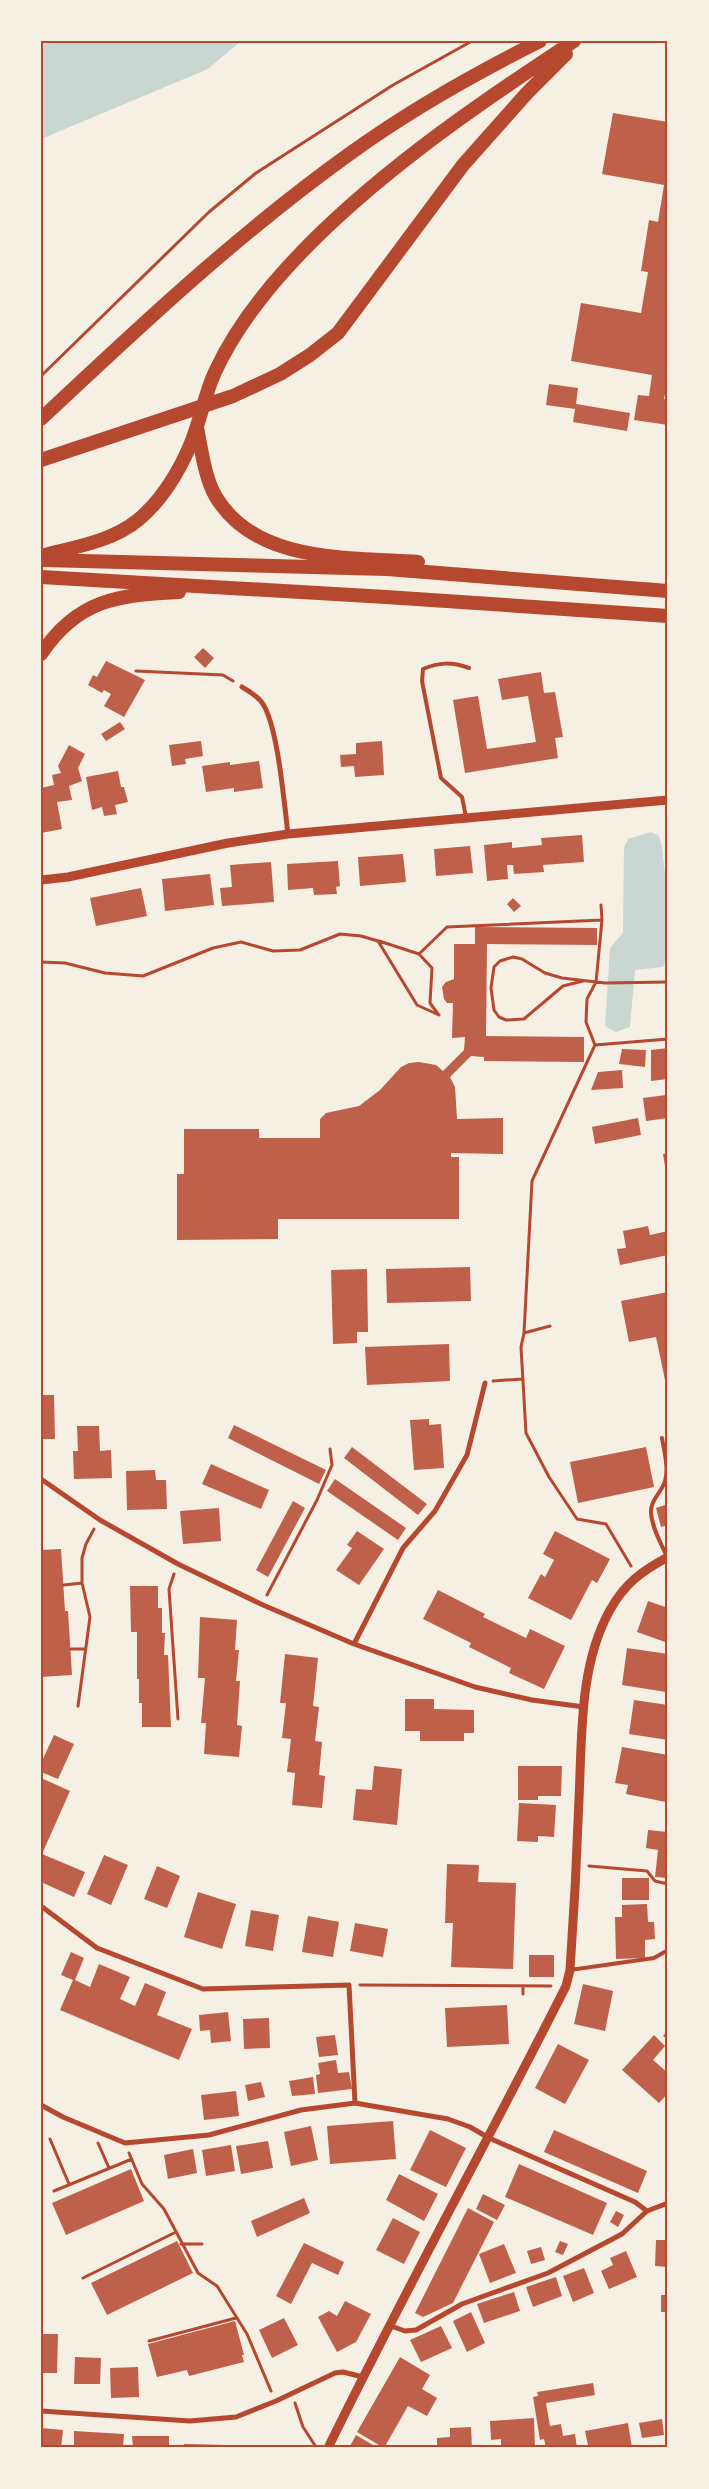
<svg xmlns="http://www.w3.org/2000/svg" width="709" height="2489" font-family="Barlow,sans-serif">
  <style>
    .water { fill: #c9d6d2 }
    .building { fill: #bf614a }
    .lines { fill: none; stroke-linecap: round; stroke-linejoin: round }
    .path { stroke: #b5482f; stroke-width: 3 }
    .service { stroke: #b5482f; stroke-width: 4 }
    .minor { stroke: #b5482f; stroke-width: 5 }
    .tertiary { stroke: #b5482f; stroke-width: 9 }
    .trunk { stroke: #b5482f; stroke-width: 14 }
    .neatline { fill: none; stroke: #b5482f; stroke-width: 2 }
  </style>
  <rect width="100%" height="100%" fill="#f6efe4"/>
  <path class="water" d="M41 41H241L208 69 41 139Z
    M651 832 659 836 662 847C665 878 675 940 663 967L635 970 630 1027 616 1032 605 1026 610 948 623 933 624 848 628 839Z"/>
  <path class="building" d="M613 113 668 122V378L664 399 668 400V425L634 420 638 395 649 396 652 375 571 361 581 303 641 313 648 272 641 271 649 220 658 222 664 185 602 174Z
    M549 384 578 388 576 404 630 413 627 431 573 422 575 409 546 405Z
    M203 648 214 658 205 668 194 657Z
    M106 661 145 680 124 717 104 706 111 694 104 690 102 693 88 685 93 675 97 677Z
    M541 672 544 693 555 692 563 737 555 738 558 758 465 773 453 700 478 696 487 749 536 742 528 696 502 700 498 679Z
    M120 722 125 729 106 741 101 734Z
    M201 741 203 756 185 759 186 764 172 766 169 745Z
    M382 741 384 775 355 777 354 766 341 767 340 755 356 754V743Z
    M69 745 85 754 78 768 82 781 69 786 72 800 57 802 62 829 41 833V788L54 785 52 775 61 773 58 766Z
    M259 761 263 788 234 792V788L206 792 202 766 230 762V765Z
    M118 771 121 787H124L128 802 115 805 117 814 104 816 102 807 92 810 86 777Z
    M582 835 584 862 543 865 544 872 514 874 513 865H507L508 879 487 881 484 845 512 842V848L542 845 541 838Z
    M470 846 473 873 436 876 434 849Z
    M403 854 406 882 360 886 358 857Z
    M338 861 340 886 336 887 337 894 314 895 313 888 288 890 287 864Z
    M271 862 274 902 222 906 220 888 232 887 230 865Z
    M210 874 214 905 165 911 162 879Z
    M141 888 147 916 96 926 90 898Z
    M513 898 521 906 514 912 507 904Z
    M475 927 597 928V945L487 944 486 1036 584 1037V1062L484 1061V1057L471 1056 450 1077 455 1087 457 1119 503 1118V1154L451 1153V1157H459V1219H278V1239L177 1240V1174H184V1129H259V1138H320V1119L326 1113 359 1106 380 1090 401 1067 409 1063 419 1062 436 1065 443 1071 464 1050 465 1037 452 1038 453 1003H447L444 999 442 987 446 982 454 979V944H475Z
    M668 1048V1079L651 1081V1050Z
    M622 1049 646 1050 645 1067 619 1064Z
    M622 1070 623 1088 591 1090 598 1072Z
    M666 1095 668 1118 646 1121 643 1098Z
    M638 1118 641 1135 595 1144 592 1127Z
    M668 1153V1178H667L663 1154Z
    M648 1226 650 1235 668 1231V1255L620 1265 617 1249 626 1248 623 1231Z
    M470 1267 471 1301 387 1303 386 1269Z
    M367 1269 368 1332H357V1343L333 1344 331 1270Z
    M668 1292V1379L665 1380 656 1337 629 1342 621 1301Z
    M449 1344 450 1381 367 1385 365 1347Z
    M41 1395H54L55 1439H41Z
    M429 1419V1425L441 1424 444 1468 414 1470 410 1420Z
    M234 1425 326 1470 319 1484 228 1438Z
    M77 1426H99L100 1451 111 1450 112 1478 74 1479 73 1451H78Z
    M352 1447 427 1504 418 1515 344 1458Z
    M646 1447 654 1487 578 1503 570 1462Z
    M211 1464 269 1490 261 1509 202 1484Z
    M155 1470 156 1480H166L167 1509 127 1510 126 1471Z
    M335 1479 406 1528 398 1540 327 1491Z
    M293 1501 305 1508 268 1577 256 1570Z
    M668 1504V1525L661 1527 656 1508Z
    M219 1508 221 1541 183 1544 180 1511Z
    M357 1531 384 1549 359 1585 336 1570 352 1548 347 1545Z
    M555 1531 610 1559 597 1583 592 1580 571 1620 528 1598 541 1574 545 1577 554 1560 543 1554Z
    M61 1549 65 1611H68L72 1675 41 1677V1550Z
    M130 1586H158V1608H162V1633H165L164 1655H168L171 1727H142V1703H139V1679H137V1632H131Z
    M438 1590 485 1614 483 1617 526 1638 530 1629 565 1646 544 1689 509 1673 511 1668 469 1647 471 1643 423 1619Z
    M648 1601 668 1608V1643L637 1632Z
    M200 1617 237 1620 235 1650H239L236 1681H240L237 1725 242 1726 239 1757 204 1754 206 1723H201L205 1678H198Z
    M627 1648 668 1654 666 1692 622 1685Z
    M285 1654 318 1658 313 1706 319 1707 315 1741 322 1742 319 1775 325 1776 322 1808 292 1805 295 1773 287 1772 291 1739 282 1738 286 1703H280Z
    M405 1699H434V1709L474 1710V1733H464V1741H420V1731H405Z
    M634 1700 668 1705V1740L629 1734Z
    M54 1735 74 1744 58 1779 41 1772V1763Z
    M622 1747 668 1755 666 1802 626 1794 628 1785 615 1783Z
    M374 1766 402 1769 397 1825 353 1820 356 1789 372 1790Z
    M518 1766H562L561 1796H538V1800H518Z
    M41 1778 70 1791 42 1854 85 1872 74 1897 41 1882Z
    M519 1803 556 1805 554 1837 538 1836V1842L517 1841Z
    M648 1830 668 1832V1878L655 1877 658 1850 646 1848Z
    M104 1855 128 1865 111 1905 87 1894Z
    M447 1864 479 1865 478 1882 516 1883 513 1969 451 1967 453 1923H445Z
    M157 1866 180 1876 167 1908 144 1899Z
    M622 1878H649V1900H622Z
    M198 1892 236 1904 222 1949 184 1937Z
    M647 1904 648 1922H654L655 1939 645 1940V1958L616 1959 615 1917H622V1905Z
    M251 1910 279 1915 273 1951 245 1946Z
    M308 1916 339 1922 333 1957 302 1952Z
    M355 1923 388 1929 383 1957 350 1951Z
    M71 1952 84 1958 75 1980 90 1987 99 1964 130 1977 120 1999 135 2006 145 1983 166 1992 157 2015 192 2029 179 2060 60 2010 73 1980 61 1975Z
    M529 1955H554V1977H529Z
    M583 1984 613 1991 605 2031 574 2024Z
    M507 2005 509 2044 447 2047 445 2008Z
    M228 2012 231 2041 211 2043 210 2030 200 2031 199 2015Z
    M269 2018 270 2048 244 2049 243 2019Z
    M668 2030V2040L663 2036Z
    M335 2035 338 2055 319 2057 316 2037Z
    M654 2035 665 2046 653 2060 668 2073V2093L659 2103 622 2070Z
    M558 2044 589 2060 565 2104 535 2088Z
    M336 2060 338 2073 349 2072 352 2089 318 2093 316 2075 320 2074 318 2063Z
    M313 2077 315 2094 292 2096 289 2081Z
    M261 2082 265 2097 248 2101 245 2085Z
    M236 2091 239 2116 204 2120 201 2095Z
    M393 2121 396 2159 330 2164 327 2126Z
    M311 2126 318 2160 291 2166 284 2132Z
    M430 2130 466 2148 446 2187 410 2170Z
    M554 2130 647 2171 638 2193 544 2152Z
    M268 2141 273 2168 241 2174 236 2146Z
    M231 2145 235 2171 206 2176 202 2150Z
    M193 2149 197 2173 168 2179 164 2155Z
    M519 2164 607 2203 593 2235 505 2197Z
    M131 2169 144 2201 66 2235 52 2203Z
    M399 2174 438 2194 424 2221 386 2200Z
    M483 2194 505 2205 497 2220 476 2209Z
    M304 2198 310 2213 257 2237 251 2221Z
    M468 2208 494 2222 453 2303 423 2317 415 2313Z
    M616 2211 624 2215 618 2227 610 2222Z
    M393 2218 420 2232 404 2264 376 2250Z
    M656 2240H668V2267L655 2266Z
    M177 2241 193 2273 107 2315 91 2283Z
    M560 2241 568 2244 563 2255 555 2252Z
    M304 2243 344 2262 338 2275 312 2263 291 2304 276 2296Z
    M504 2244 516 2273 490 2283 479 2254Z
    M541 2247 545 2260 531 2264 527 2251Z
    M626 2251 637 2277 609 2289 601 2271 613 2265 610 2258Z
    M584 2268 594 2293 573 2302 563 2276Z
    M556 2277 562 2296 533 2307 526 2287Z
    M514 2292 520 2311 484 2323 477 2304Z
    M661 2295H668V2326H666V2312H661Z
    M345 2301 371 2314 356 2342 337 2352 318 2317 329 2311 337 2316Z
    M471 2312 485 2343 467 2352 453 2321Z
    M284 2318 298 2345 272 2358 259 2330Z
    M235 2321 244 2355H242L244 2362 189 2376 187 2370 157 2377 148 2344Z
    M441 2326 452 2348 421 2362 410 2340Z
    M41 2334H58L57 2373H41Z
    M75 2357 101 2358 100 2384H74Z
    M400 2357 430 2375 422 2389 437 2398 427 2416 408 2406 384 2448 357 2432Z
    M138 2367 139 2397 111 2398 110 2368Z
    M593 2383 595 2395 546 2403 550 2426 561 2424 563 2436 575 2434 577 2448H546L544 2439 540 2440 533 2397 538 2396 537 2392Z
    M534 2418 535 2448H501V2439L491 2440 490 2421Z
    M662 2419 664 2435 642 2438 639 2423Z
    M628 2423 632 2448H579L588 2445 585 2431Z
    M471 2427 472 2448H437V2438L450 2437V2428Z
    M41 2428 63 2430 61 2448H41Z
    M74 2431 124 2434 123 2448H74Z
    M356 2435 373 2445 378 2448H349Z
    M132 2436H169V2448H133Z
    M184 2444 229 2445V2448H184Z"/>
  <g class="lines">
    <path class="path" d="M41 376 209 212 256 173 393 85 472 41
      M136 671 223 675 233 681
      M601 905 602 920 596 982 587 999 586 1022 595 1045 532 1181 524 1333 521 1347 526 1433 549 1477 577 1519 606 1524 631 1566
      M379 941 419 954 447 927 602 920
      M419 954 432 968 430 1003 438 1014
      M41 962 65 963 105 973 143 976 213 948 241 942 273 951 300 950 340 934 361 936 378 941 417 1005 439 1015
      M583 981 563 986 524 1019 506 1020 499 1017 494 1010 491 988 494 967 500 961 513 957 522 959 545 973 562 978 605 983 668 982
      M595 1045 668 1039
      M524 1333 550 1326
      M493 1381 523 1379
      M174 1574 169 1589 178 1719
      M64 1585 82 1583
      M267 1595 317 1500 332 1465 330 1449
      M71 1649H86
      M78 1706 90 1617 82 1583V1558L86 1544 94 1529
      M589 1866 647 1871 655 1881 668 1884
      M360 1985 551 1986
      M523 1986V1994
      M50 2139 69 2184
      M98 2143 109 2168
      M129 2153 142 2184 164 2209 198 2273 217 2286 247 2334 271 2391
      M54 2191 132 2159
      M181 2244H202
      M83 2278 176 2232
      M149 2341 236 2318
      M295 2403 303 2427 316 2447"/>
    <path class="service" d="M466 817 462 797 441 778 422 681 423 669C439 662 452 662 469 668
      M662 1438C664 1451 669 1468 665 1481 662 1492 650 1500 651 1513 652 1528 661 1543 667 1557
      M570 1970 654 1958 668 1950"/>
    <path class="minor" d="M242 687C250 692 258 696 263 704 278 728 284 802 288 834
      M41 1479 100 1520 178 1564 263 1605 354 1644 475 1687 532 1700 584 1707
      M354 1644 403 1548 435 1511 467 1455 485 1383
      M41 1906 97 1948 203 1989 349 1985 355 2103
      M41 2105 63 2117 125 2143 209 2135 301 2110 355 2103 448 2119 470 2127 489 2138 635 2202 647 2211
      M391 2326 405 2331 416 2330 462 2304 548 2273 622 2234 647 2211 668 2203
      M41 2411 190 2421 236 2417 276 2401 335 2373 343 2372 363 2377"/>
    <path class="tertiary" d="M41 880 68 877 228 843 288 834 668 800
      M328 2448C404 2292 488 2141 566 1986L570 1970C574 1913 577 1856 579 1799 582 1737 579 1665 610 1610 625 1583 642 1571 668 1557"/>
    <path class="trunk" d="M41 419C140 326 238 234 348 155 407 112 474 74 540 41
      M197 427C201 448 205 479 216 497 256 564 351 557 418 562
      M41 460 233 396 280 374 310 355 338 333 463 165 527 93 566 54
      M41 556C74 547 111 542 138 520 165 498 187 459 197 426 203 408 207 389 215 372 232 335 258 300 285 270 364 182 475 106 574 41
      M44 560 387 569 668 591
      M41 577 386 597 668 616
      M41 654C78 599 118 595 179 592"/>
  </g>
  <rect width="709" height="2489" fill="none" stroke="#f6efe4" stroke-width="85"/>
  <rect x="42" y="42" width="624" height="2404" class="neatline"/>
</svg>
